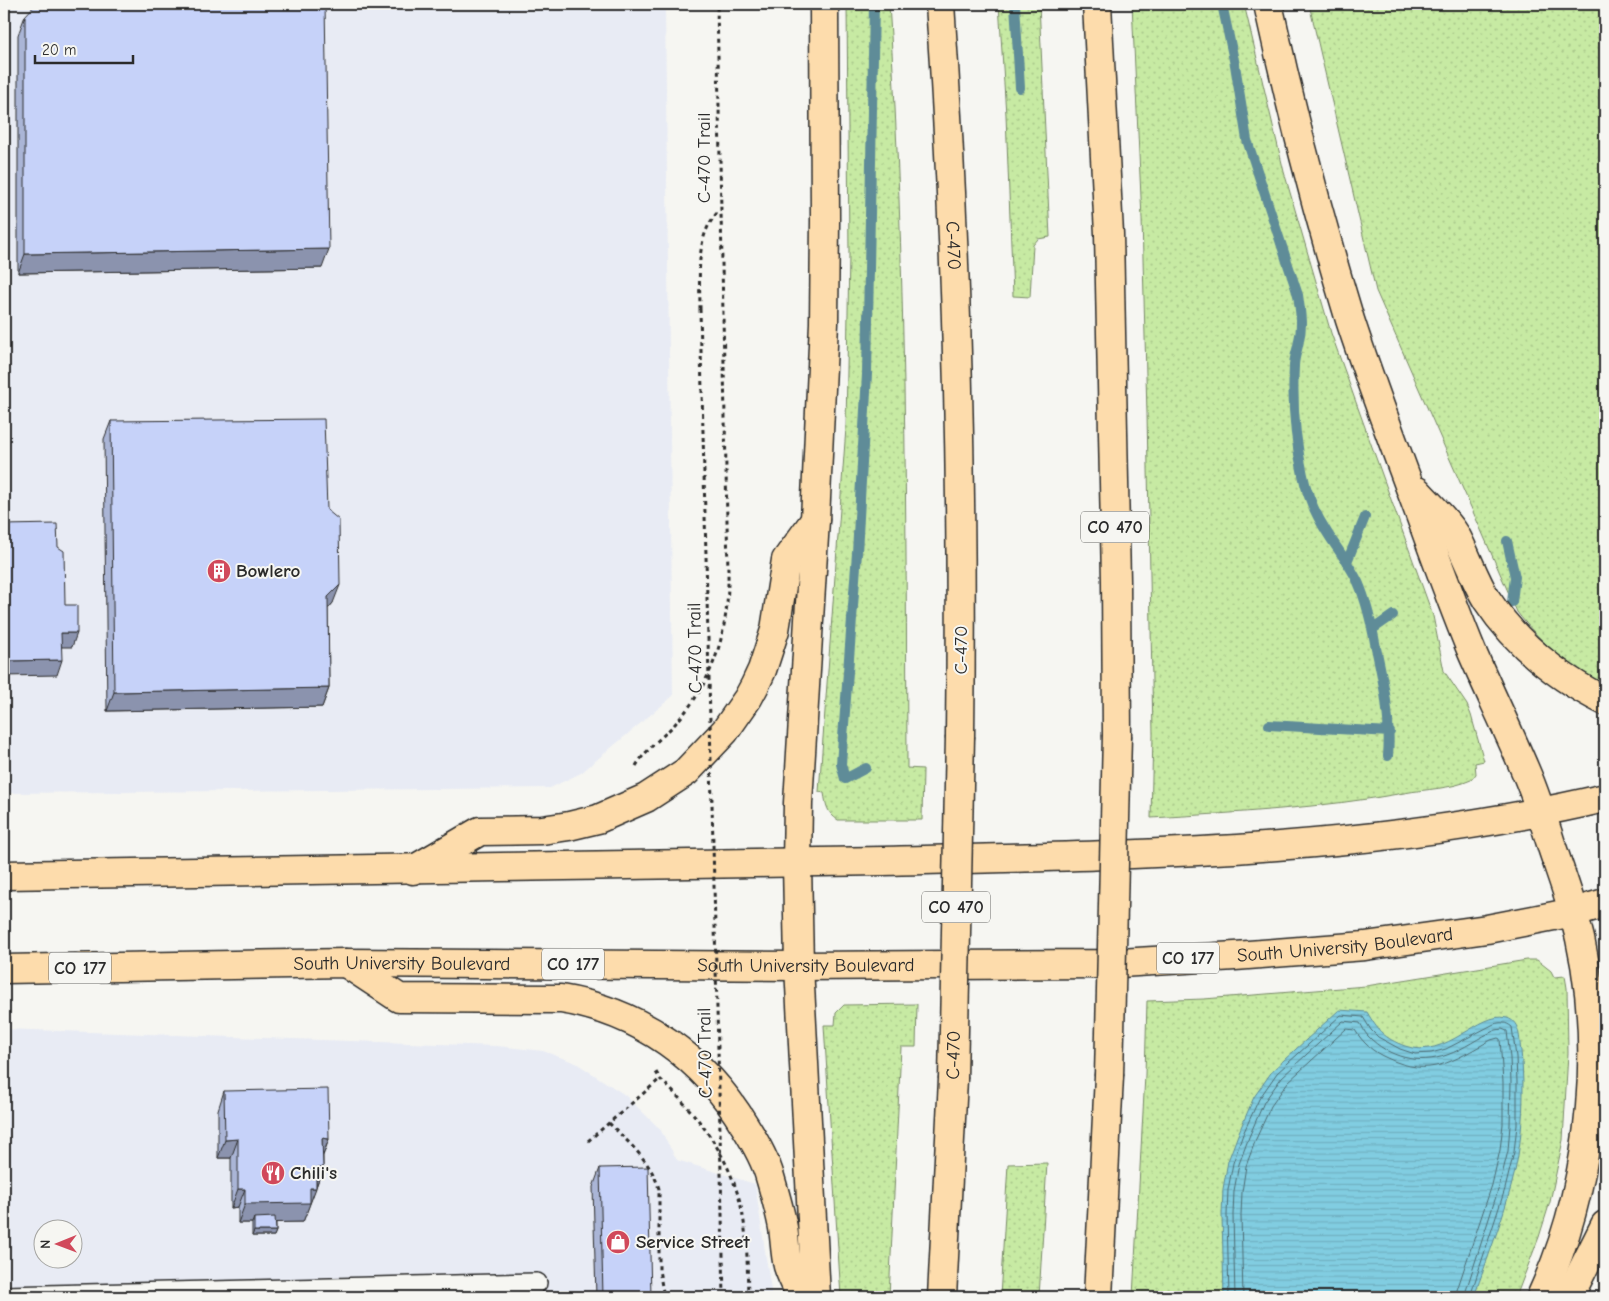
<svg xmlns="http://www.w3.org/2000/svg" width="1609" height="1301" font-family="'Comic Neue',sans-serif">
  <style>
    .built { fill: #e8ebf4; fill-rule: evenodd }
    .green { fill: url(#green-dots); stroke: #798a67 }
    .water { fill: url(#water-rules); stroke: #5f8c98 }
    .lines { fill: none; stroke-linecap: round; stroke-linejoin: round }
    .shore { stroke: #4d6c74; stroke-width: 1 }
    .stream { stroke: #5f8c98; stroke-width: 10 }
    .lane-casing { stroke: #2b2b2b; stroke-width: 22 }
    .primary-casing { stroke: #2b2b2b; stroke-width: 31 }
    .highway-casing { stroke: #2b2b2b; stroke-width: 31 }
    .path { stroke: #2b2b2b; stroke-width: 3; stroke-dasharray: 4 4; stroke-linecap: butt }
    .lane { stroke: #f6f6f2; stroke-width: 19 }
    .primary { stroke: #fddcac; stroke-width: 28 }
    .highway { stroke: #fddcac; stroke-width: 28 }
    .highway-bridge-casing { stroke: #2b2b2b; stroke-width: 31; stroke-linecap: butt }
    .path-bridge { stroke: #2b2b2b; stroke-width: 3; stroke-dasharray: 4 4; stroke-linecap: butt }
    .highway-bridge { stroke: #fddcac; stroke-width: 28 }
    .wall { fill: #aab5d6; stroke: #2b2b2b }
    .shaded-wall { fill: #8b93ae; stroke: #2b2b2b }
    .building { fill: #c6d2f9; stroke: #2b2b2b }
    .labels { text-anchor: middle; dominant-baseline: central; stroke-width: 4; stroke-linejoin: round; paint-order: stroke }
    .shield { fill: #f6f6f2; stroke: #686867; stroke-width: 1 }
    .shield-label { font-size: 18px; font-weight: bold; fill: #2b2b2b }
    .street-label { font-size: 19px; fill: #2b2b2b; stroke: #f6f6f2 }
    .poi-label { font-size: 19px; font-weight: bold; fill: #2b2b2b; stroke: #f6f6f2; text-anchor: start }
  </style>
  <defs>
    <pattern id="green-dots" width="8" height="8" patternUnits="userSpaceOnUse" patternTransform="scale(1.25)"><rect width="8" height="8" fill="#c7eaa3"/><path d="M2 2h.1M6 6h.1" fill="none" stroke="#abc98c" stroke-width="1.8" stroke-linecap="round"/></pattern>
    <pattern id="water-rules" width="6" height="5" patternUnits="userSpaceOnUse" patternTransform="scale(1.25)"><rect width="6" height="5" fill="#81cde1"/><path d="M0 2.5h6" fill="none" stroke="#70b0c1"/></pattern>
  </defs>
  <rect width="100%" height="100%" fill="#f6f6f2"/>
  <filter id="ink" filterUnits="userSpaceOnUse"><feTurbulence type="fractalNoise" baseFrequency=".02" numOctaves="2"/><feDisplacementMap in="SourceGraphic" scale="10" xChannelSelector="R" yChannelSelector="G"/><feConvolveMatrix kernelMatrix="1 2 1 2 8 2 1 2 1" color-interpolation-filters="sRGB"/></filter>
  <g filter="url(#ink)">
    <path class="built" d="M4 4H665L673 696 581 773 550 788 4 793Z
      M4 1029 497 1046 543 1051 576 1063 625 1095 660 1129 677 1160 755 1184 772 1297H4ZM42 1228H72V1258H42Z"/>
    <path class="green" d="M847 4H889C906 258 906 513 907 768L923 769 922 820H838C827 813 826 805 824 793L819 792 846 428 849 255Z
      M999 4H1039L1050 237 1038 239 1033 245 1030 297 1013 296 1006 115Z
      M1132 4H1244L1284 172 1331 333 1433 616 1444 671 1467 705 1471 715 1484 761 1475 763 1476 774 1471 780C1451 789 1426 789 1404 793 1321 808 1236 813 1151 818L1153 735 1147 414 1142 219Z
      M1309 4H1605V685C1571 669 1540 642 1517 612L1376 291Z
      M1527 960H1537L1551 971 1554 977 1565 976 1567 988 1568 1053 1563 1140 1550 1202 1539 1237 1516 1297H1133L1145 1075 1147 1001 1204 999 1366 986Z
      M917 1004 916 1047H901L889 1297H841L824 1025H835L836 1013 844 1005Z
      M1047 1163 1039 1297H1000L1008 1164Z"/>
    <path class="water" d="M1339 1010 1367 1012C1378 1031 1384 1038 1405 1046 1447 1061 1479 1010 1507 1018 1521 1022 1519 1040 1521 1051 1525 1087 1523 1136 1515 1171 1505 1214 1488 1256 1474 1297H1224L1222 1215 1223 1189 1228 1161 1239 1132 1254 1097 1273 1070Z"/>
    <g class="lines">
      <path class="shore" d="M1229 1297 1227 1215 1228 1190 1233 1163 1243 1134 1259 1099 1277 1073 1341 1015 1363 1017 1371 1030 1378 1037 1400 1049 1415 1054 1431 1053 1446 1049 1494 1024C1501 1022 1506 1022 1512 1027L1516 1057 1517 1082V1125L1514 1152 1505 1189 1470 1297
        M1235 1297 1233 1215 1234 1191 1239 1164 1249 1137 1264 1102 1282 1077 1343 1021 1360 1023C1363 1027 1364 1032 1368 1036 1389 1058 1419 1065 1447 1055 1464 1049 1479 1037 1496 1030L1502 1029 1507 1031 1510 1058 1511 1082 1510 1125 1508 1151 1499 1187 1464 1297
        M1243 1297 1241 1215 1242 1192 1246 1166 1256 1139 1271 1106 1288 1082 1346 1029 1355 1030C1363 1043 1373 1052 1387 1058 1431 1079 1452 1061 1491 1040L1498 1038 1500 1039 1503 1082V1124L1500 1150 1492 1185 1457 1290 1456 1297"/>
      <path class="stream" d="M1015 4 1020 88
        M1222 4 1235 65 1247 140 1298 295C1300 310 1303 325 1299 340 1298 349 1294 357 1294 366 1292 403 1295 439 1303 475 1307 495 1317 517 1328 534 1338 550 1350 565 1358 582 1367 602 1372 626 1376 648 1384 684 1391 719 1388 756
        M1507 541 1515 577 1512 602
        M1347 562 1365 517
        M1373 629 1393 615
        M1269 725 1390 732
        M866 768 845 779 841 764 857 553 867 374 874 4"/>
      <g class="lane-casing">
        <path id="lane" d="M4 1296 537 1283"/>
      </g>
      <g class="primary-casing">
        <g id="primary">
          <path d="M4 875C297 872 590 868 883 861 1126 855 1368 854 1605 798"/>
          <path id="s1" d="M4 969 346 963 799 966 1104 964 1235 956 1365 946 1487 929 1574 912 1605 903"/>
        </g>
      </g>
      <g class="highway-casing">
        <g id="highway">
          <path id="s2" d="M940 4C957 247 963 492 960 736"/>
          <path d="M1097 4 1109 234 1116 581 1117 735"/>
          <path d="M1268 4C1291 110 1318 215 1350 320 1371 384 1395 448 1419 512 1436 559 1453 606 1472 652 1489 691 1508 730 1525 770 1536 795 1544 821 1552 847 1559 868 1567 890 1573 911 1608 1034 1594 1182 1541 1297"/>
          <path d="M1417 491C1428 503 1447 521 1455 534 1467 556 1474 579 1487 600 1516 644 1559 678 1605 701"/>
          <path d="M413 870 480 831 542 830 569 826 598 819 646 798 686 772 725 731 748 698 755 685 762 670 775 630 786 560 815 520"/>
          <path d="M346 963 399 998 561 999C641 1012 704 1058 745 1126 755 1142 765 1159 770 1177 775 1194 780 1211 783 1228 785 1241 785 1254 788 1266 791 1276 797 1287 802 1297"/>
          <path d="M816 1297 799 966 797 863 798 803 815 520 824 323 825 221 824 4"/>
          <path d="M942 1297 953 1079"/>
          <path d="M1098 1297 1109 1076"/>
          <path d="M1569 1297 1605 1225"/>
        </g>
      </g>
      <path class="path" d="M700 309C700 276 694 235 720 210
        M636 766C645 750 662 738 675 724 714 681 729 631 728 573L717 4
        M656 1072 660 1079C695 1112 724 1148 738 1195 748 1227 747 1264 748 1297
        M609 1123C629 1143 651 1161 659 1189V1270L664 1297
        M588 1141 660 1079"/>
      <use href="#lane" class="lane"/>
      <use href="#primary" class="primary"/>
      <use href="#highway" class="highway"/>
      <g class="highway-bridge-casing">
        <g id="highway-bridge">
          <path d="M1109 1076 1117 735"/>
          <path id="s3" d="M953 1079 960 736"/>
        </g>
      </g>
      <path class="path-bridge" d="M700 309 724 1297"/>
      <use href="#highway-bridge" class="highway-bridge"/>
    </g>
    <path class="wall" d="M25 16 322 268 18 273V35Z
      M111 421 327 510 333 603 328 609 329 688 322 707 107 711 104 439Z
      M224 1091 329 1139 323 1156V1168L303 1222H276V1231L274 1236H252V1223H238V1207L231 1208V1158H218V1110Z
      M600 1168 651 1297H596L593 1187Z"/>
    <path class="shaded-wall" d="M329 249 322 268 18 273 25 254Z
      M340 585 333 603 321 616 328 597Z
      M61 633H77L72 647H56Z
      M62 660 57 675 4 676V661Z
      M329 688 322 707 107 711 114 692Z
      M322 1138 329 1139 322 1157Z
      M238 1139 231 1158H218L225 1140Z
      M316 1168H323L316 1187Z
      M310 1188H316L303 1222 254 1223V1218L252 1223H238L245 1204Z
      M238 1189H245L238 1207 231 1208Z
      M254 1231H276L274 1236H252Z"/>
    <path class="building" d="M36 4H325L329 249 25 254V16Z
      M324 419 327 510 339 520 340 585 328 597 329 688 114 692 111 421Z
      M57 524 58 547 64 551 65 605H77V633H61L62 660 4 661V525Z
      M328 1089 329 1139 322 1138 323 1168H316V1188H310V1203L245 1204V1189H238V1139L225 1140 224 1091Z
      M648 1167 651 1297H603L600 1168Z
      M275 1217 276 1231H254V1218Z"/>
  </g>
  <defs>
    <g id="building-disc" transform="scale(1.25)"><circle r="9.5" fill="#d1495b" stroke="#f6f6f2"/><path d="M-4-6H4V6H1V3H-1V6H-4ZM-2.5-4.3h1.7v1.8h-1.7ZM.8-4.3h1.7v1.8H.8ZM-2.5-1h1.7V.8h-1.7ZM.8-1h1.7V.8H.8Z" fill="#fff"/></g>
    <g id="restaurant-disc" transform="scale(1.25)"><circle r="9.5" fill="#d1495b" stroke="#f6f6f2"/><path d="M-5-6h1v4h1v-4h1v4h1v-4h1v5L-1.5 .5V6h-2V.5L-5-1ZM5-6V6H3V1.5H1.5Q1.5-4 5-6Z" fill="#fff"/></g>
    <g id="shop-disc" transform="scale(1.25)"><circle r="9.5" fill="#d1495b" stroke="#f6f6f2"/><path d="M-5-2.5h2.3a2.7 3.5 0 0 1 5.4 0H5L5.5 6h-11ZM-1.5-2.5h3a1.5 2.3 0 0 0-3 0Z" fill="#fff"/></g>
  </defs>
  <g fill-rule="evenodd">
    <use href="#building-disc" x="219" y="571"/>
    <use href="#restaurant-disc" x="273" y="1173"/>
    <use href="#shop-disc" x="618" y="1242"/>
  </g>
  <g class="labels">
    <g class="shield">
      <rect x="1081" y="511.5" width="68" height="31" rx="4"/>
      <rect x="922" y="891.5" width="68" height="31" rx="4"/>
      <rect x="1157" y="942.5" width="62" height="31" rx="4"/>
      <rect x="542" y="948.5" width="62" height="31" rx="4"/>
      <rect x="49" y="952.5" width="62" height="31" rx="4"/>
    </g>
    <g class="shield-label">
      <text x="1115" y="527">CO 470</text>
      <text x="956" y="907">CO 470</text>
      <text x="1188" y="958">CO 177</text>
      <text x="573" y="964">CO 177</text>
      <text x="80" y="968">CO 177</text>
    </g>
    <g class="street-label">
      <text transform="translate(704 158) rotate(-90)">C-470 Trail</text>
      <text stroke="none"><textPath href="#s2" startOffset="242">C-470</textPath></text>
      <text transform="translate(695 648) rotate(-91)">C-470 Trail</text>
      <text transform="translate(961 650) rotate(-90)">C-470</text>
      <text stroke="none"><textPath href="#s1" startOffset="1342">South University Boulevard</textPath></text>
      <text stroke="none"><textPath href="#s1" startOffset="398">South University Boulevard</textPath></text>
      <text stroke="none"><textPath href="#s1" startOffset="802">South University Boulevard</textPath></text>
      <text transform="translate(705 1053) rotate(-91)">C-470 Trail</text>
      <text stroke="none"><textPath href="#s3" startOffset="24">C-470</textPath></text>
    </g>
    <g class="poi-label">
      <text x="236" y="571">Bowlero</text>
      <text x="290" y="1173">Chili's</text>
      <text x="636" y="1242">Service Street</text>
    </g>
  </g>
  <rect width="1609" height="1301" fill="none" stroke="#f6f6f2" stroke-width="20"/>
  <rect x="10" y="10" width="1589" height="1281" fill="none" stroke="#2b2b2b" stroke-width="2" filter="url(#ink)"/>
  <g transform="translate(58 1244) rotate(269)"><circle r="24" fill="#f6f6f2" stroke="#a5a5a2"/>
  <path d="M0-4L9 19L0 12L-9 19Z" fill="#d1495b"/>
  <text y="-8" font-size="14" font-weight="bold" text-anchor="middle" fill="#2b2b2b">N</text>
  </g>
  <path d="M35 55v8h98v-8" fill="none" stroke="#2b2b2b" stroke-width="2.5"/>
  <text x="42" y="55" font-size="15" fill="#2b2b2b" stroke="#f6f6f2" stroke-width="4" paint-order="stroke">20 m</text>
</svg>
